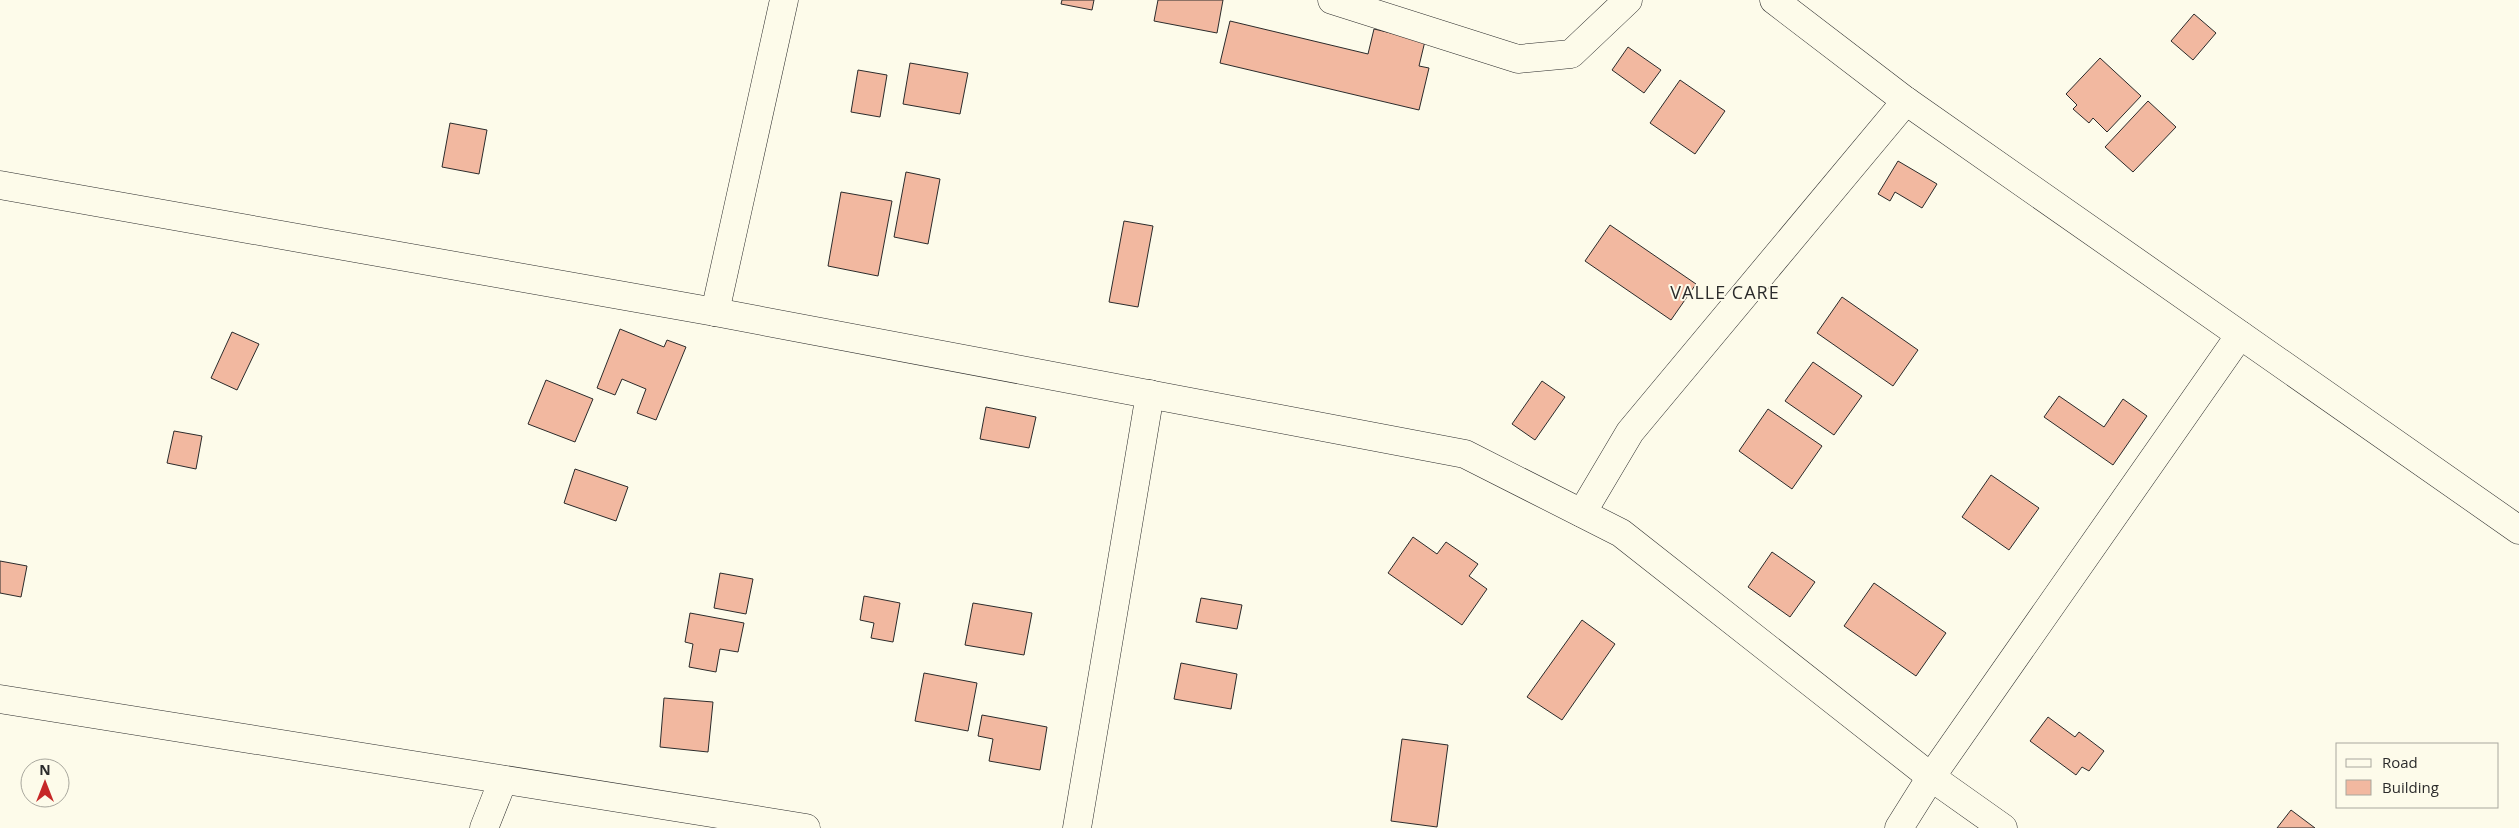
<svg xmlns="http://www.w3.org/2000/svg" width="2519" height="828" font-family="'Open Sans',sans-serif">
<style>
.building{fill:#f2b8a0;stroke:#2b2b2b}
.lines{fill:none;stroke-linecap:round;stroke-linejoin:round}
.street-casing{stroke:#2b2b2b;stroke-width:29}
.street{stroke:#fdfbea;stroke-width:28}
.labels{text-anchor:middle;dominant-baseline:central;stroke-width:4;stroke-linejoin:round;paint-order:stroke}
.neighbourhood-label{font-size:18px;letter-spacing:1px;fill:#2b2b2b;stroke:#fdfbea}
</style>
<rect width="100%" height="100%" fill="#fdfbea"/>
<g class="building">
<path d="M1062,0H1094L1092,10L1061,4Z"/>
<path d="M1158,0H1223L1217,33L1154,21Z"/>
<path d="M2194,14L2216,33L2193,60L2171,41Z"/>
<path d="M1230,21L1368,54L1374,29L1425,41L1419,66L1429,68L1419,110L1220,63Z"/>
<path d="M1628,47L1661,70L1644,93L1612,70Z"/>
<path d="M2100,58L2141,96L2107,132L2093,118L2089,123L2073,109L2077,105L2066,94Z"/>
<path d="M910,63L968,73L960,114L903,104Z"/>
<path d="M858,70L887,75L880,117L851,112Z"/>
<path d="M1680,80L1725,111L1695,154L1650,123Z"/>
<path d="M2148,101L2176,127L2133,172L2105,147Z"/>
<path d="M450,123L487,130L479,174L442,167Z"/>
<path d="M1898,161L1937,184L1922,208L1895,192L1890,201L1878,194Z"/>
<path d="M906,172L940,179L928,244L894,237Z"/>
<path d="M841,192L892,201L878,276L828,266Z"/>
<path d="M1124,221L1153,226L1138,307L1109,302Z"/>
<path d="M1610,225L1696,284L1671,320L1585,261Z"/>
<path d="M1842,297L1918,350L1893,386L1817,333Z"/>
<path d="M620,329L664,347L667,340L686,347L656,420L637,413L646,389L622,379L615,395L597,388Z"/>
<path d="M232,332L259,344L237,390L211,378Z"/>
<path d="M1813,362L1862,396L1834,435L1785,401Z"/>
<path d="M546,380L593,399L575,442L528,424Z"/>
<path d="M1542,381L1565,397L1535,440L1512,424Z"/>
<path d="M2059,396L2104,427L2123,399L2147,416L2113,465L2044,417Z"/>
<path d="M986,407L1036,417L1029,448L980,439Z"/>
<path d="M1768,409L1822,446L1792,489L1739,451Z"/>
<path d="M174,431L202,436L196,469L167,463Z"/>
<path d="M575,469L628,487L616,521L564,503Z"/>
<path d="M1991,475L2039,508L2009,550L1962,517Z"/>
<path d="M1413,537L1437,554L1446,542L1478,564L1469,576L1487,589L1462,625L1388,573Z"/>
<path d="M1772,552L1815,582L1790,617L1748,587Z"/>
<path d="M0,561L27,566L21,597L0,593Z"/>
<path d="M720,573L753,579L746,614L714,608Z"/>
<path d="M1874,583L1946,633L1916,676L1844,626Z"/>
<path d="M864,596L900,603L893,642L871,638L874,623L860,620Z"/>
<path d="M1201,598L1242,605L1237,629L1196,622Z"/>
<path d="M973,603L1032,613L1024,655L965,645Z"/>
<path d="M690,613L744,623L738,652L720,649L716,672L689,667L693,644L685,642Z"/>
<path d="M1582,620L1615,644L1562,720L1527,697Z"/>
<path d="M1181,663L1237,674L1231,709L1174,699Z"/>
<path d="M924,673L977,683L968,731L915,721Z"/>
<path d="M664,698L713,702L708,752L660,747Z"/>
<path d="M982,715L1047,727L1040,770L989,761L993,739L978,736Z"/>
<path d="M2048,717L2075,737L2079,732L2104,751L2089,771L2082,767L2076,775L2030,741Z"/>
<path d="M1402,739L1448,745L1437,827L1391,821Z"/>
<path d="M2291,810L2315,828H2277Z"/>
</g>
<g class="lines">
<g class="street-casing">
<g id="street">
<path d="M1332,0L1518,59L1571,54L1628,0"/>
<path d="M1774,0L1906,101L2519,530"/>
<path d="M0,185L715,312L1465,454L1621,533L1931,777L2003,828"/>
<path d="M715,312L784,0"/>
<path d="M1582,513L1630,432L1906,101"/>
<path d="M0,699L806,828"/>
<path d="M484,828L503,780"/>
<path d="M1077,828L1150,394"/>
<path d="M1899,828L1931,777L2240,335"/>
</g>
</g>
<use href="#street" class="street"/>
</g>
<g class="labels">
<g class="neighbourhood-label">
<text x="1725" y="292">VALLE CARE</text>
</g>
</g>
<rect x="2336" y="743" width="162" height="65" fill="#fdfbea" stroke="#a9a89e"/>
<rect x="2346" y="759" width="25" height="8" fill="#fdfbea" stroke="#a9a89e"/>
<text x="2382" y="768" font-size="15" fill="#2b2b2b">Road</text>
<rect x="2346" y="780" width="25" height="15" fill="#f2b8a0" stroke="#a9a89e"/>
<text x="2382" y="793" font-size="15" fill="#2b2b2b">Building</text>
<g transform="translate(45 783)"><circle r="24" fill="#fdfbea" stroke="#a9a89e"/>
<path d="M0-4L9 19L0 12L-9 19Z" fill="#c62828"/>
<text y="-8" font-size="14" font-weight="bold" text-anchor="middle" fill="#2b2b2b">N</text>
</g>
</svg>
